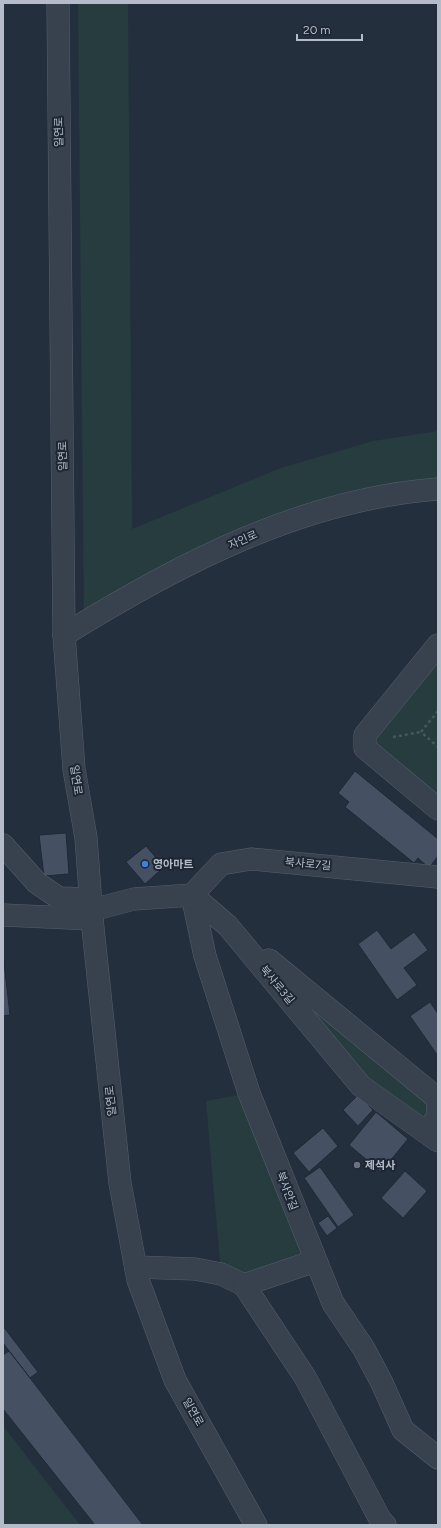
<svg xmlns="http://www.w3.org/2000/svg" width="441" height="1528" font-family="Figtree,'Noto Sans KR',sans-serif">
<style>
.green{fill:#263c3f}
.building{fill:#455162;stroke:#1f2835}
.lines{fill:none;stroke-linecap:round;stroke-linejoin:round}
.minor-casing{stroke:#565f6c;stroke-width:23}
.path{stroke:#44595c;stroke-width:2.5;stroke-dasharray:3 3;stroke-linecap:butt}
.minor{stroke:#38414e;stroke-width:22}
.shop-dot{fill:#3f7fe0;stroke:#1d2633;stroke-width:1.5}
.worship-dot{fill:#6b7280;stroke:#1d2633;stroke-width:1.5}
.labels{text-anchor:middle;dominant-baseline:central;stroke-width:4;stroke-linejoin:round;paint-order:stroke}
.street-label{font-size:11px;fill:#b4bcc9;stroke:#1d2633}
.poi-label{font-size:11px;font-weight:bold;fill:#b4bcc9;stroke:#1d2633;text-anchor:start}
</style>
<rect width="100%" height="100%" fill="#242f3e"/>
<g class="green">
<path d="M78,3H128L132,529L281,468L373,441L438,431V489L345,504L84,623Z"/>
<path d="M438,645V809L365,735Z"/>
<path d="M228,926L437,1098L428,1132L381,1101Z"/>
<path d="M249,1093L315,1261L244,1285L221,1274L206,1101Z"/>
<path d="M3,1426L80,1525H3Z"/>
</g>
<g class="building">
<path d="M355,771L438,839V856L429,868L418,858L414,863L345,807L349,802L338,793Z"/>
<path d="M66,833L69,874L44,876L39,835Z"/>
<path d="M146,846L164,867L145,884L126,862Z"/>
<path d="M377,930L391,949L414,932L428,950L404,968L417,985L397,1000L358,944Z"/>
<path d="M3,954L10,1015L3,1016Z"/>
<path d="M430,1002L438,1014V1056L410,1016Z"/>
<path d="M358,1095L373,1110L358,1126L343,1110Z"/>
<path d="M376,1112L408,1139L381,1172L349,1145Z"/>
<path d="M323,1128L338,1146L309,1172L293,1153Z"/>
<path d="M320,1167L354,1215L338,1227L304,1178Z"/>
<path d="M405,1171L427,1191L403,1218L381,1198Z"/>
<path d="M328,1216L337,1228L327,1236L318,1223Z"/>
<path d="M3,1326L38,1372L30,1378L3,1343Z"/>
<path d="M9,1351L30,1378L143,1525H95L3,1409V1355Z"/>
</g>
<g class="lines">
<g class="minor-casing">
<g id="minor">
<path d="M58,3L64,635L74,769L86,838L92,919L120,1183L138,1280L175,1380L256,1525"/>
<path d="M64,635C178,564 303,499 438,489"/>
<path d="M438,645L365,735V748L438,809"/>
<path d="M3,845L37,883L59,898L91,899"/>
<path d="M192,895L205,956L249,1093L333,1303L364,1349L382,1383L403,1430L438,1458"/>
<path d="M192,895L221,864L251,859L438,877"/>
<path d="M92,910L134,899L192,895L228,926L361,1086L438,1141"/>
<path d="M3,915L92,919"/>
<path d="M269,960L437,1098L438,1115L428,1132"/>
<path d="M136,1267L195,1269L221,1274L244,1285L305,1377L381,1521L385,1525"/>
<path d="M244,1285L315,1261"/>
</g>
</g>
<g class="path">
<path d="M438,711L421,732L438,747"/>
<path d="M393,737L421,732"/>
</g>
<use href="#minor" class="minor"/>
</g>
<circle class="shop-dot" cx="145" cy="864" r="4"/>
<circle class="worship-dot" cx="357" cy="1165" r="4"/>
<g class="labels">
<g class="street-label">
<text transform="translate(59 132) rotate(-91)">일연로</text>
<text transform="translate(63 456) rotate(-91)">일연로</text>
<text transform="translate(243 540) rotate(-24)">자인로</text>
<text transform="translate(76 780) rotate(82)">일연로</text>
<text transform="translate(308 864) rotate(5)">북사로7길</text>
<text transform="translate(277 985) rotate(50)">북사로3길</text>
<text transform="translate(111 1101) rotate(-96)">일연로</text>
<text transform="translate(287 1191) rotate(69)">북사안길</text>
<text transform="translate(193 1412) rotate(61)">일연로</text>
</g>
<g class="poi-label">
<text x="153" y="864">영아마트</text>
<text x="365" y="1165">제석사</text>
</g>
</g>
<rect width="441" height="1528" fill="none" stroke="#b4bcc9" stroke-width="8"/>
<path d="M297 34v6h65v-6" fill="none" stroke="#b4bcc9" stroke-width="2"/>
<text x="303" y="34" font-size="12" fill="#b4bcc9" stroke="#1d2633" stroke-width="3" paint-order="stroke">20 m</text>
</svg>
